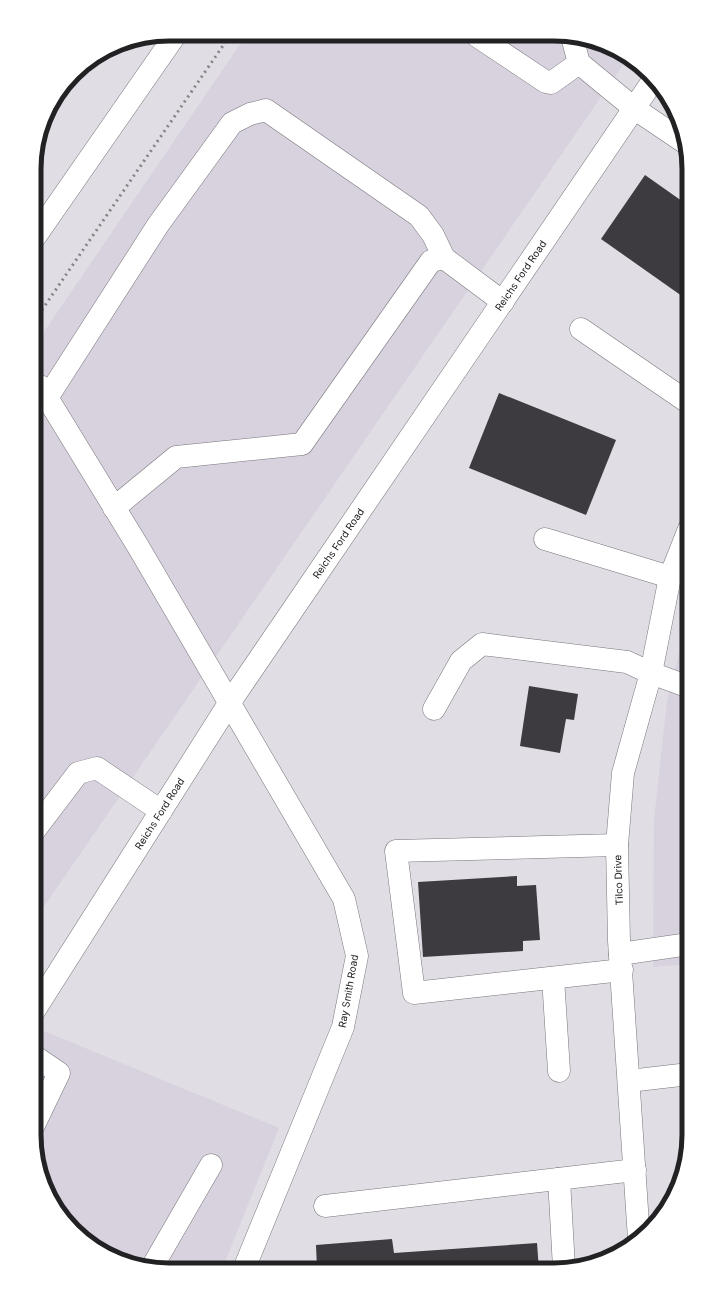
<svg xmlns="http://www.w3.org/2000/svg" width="723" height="1304" font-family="Inter,sans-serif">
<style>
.built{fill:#d8d1de}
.building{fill:#3d3a40}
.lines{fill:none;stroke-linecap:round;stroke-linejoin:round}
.minor-casing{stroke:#78757b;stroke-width:23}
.minor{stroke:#fff;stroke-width:22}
.rail{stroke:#858387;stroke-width:3;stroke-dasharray:2 4;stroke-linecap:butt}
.labels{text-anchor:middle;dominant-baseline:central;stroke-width:4;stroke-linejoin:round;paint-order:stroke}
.street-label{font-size:10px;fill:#222123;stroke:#fff}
.rim{fill:none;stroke:#222123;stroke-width:5}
</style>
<rect width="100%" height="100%" fill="#e1dde4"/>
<g class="built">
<path d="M247,34L580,37L627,59L34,921L35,345Z"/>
<path d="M689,615V964L653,967L654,820L667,701Z"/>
<path d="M34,1027L279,1128L222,1269H151L110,1256L80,1237L41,1178L34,1135Z"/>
</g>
<g class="building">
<path d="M645,175L689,206V301L601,239Z"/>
<path d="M499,393L616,440L586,515L469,468Z"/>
<path d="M529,686L578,694L574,720L566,719L560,753L520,746Z"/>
<path d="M689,756V832H688L680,757Z"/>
<path d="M517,876V886L536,885L540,940L523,941V951L423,957L418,882Z"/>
<path d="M392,1239L394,1253L537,1243L539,1270L317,1269L316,1245Z"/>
</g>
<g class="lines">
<g class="minor-casing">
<g id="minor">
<path d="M477,36L546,82L551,83L579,63"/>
<path d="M572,37L579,63L635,109L684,142"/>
<path d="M35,237L176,34"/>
<path d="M581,329L689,403"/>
<path d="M35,393L40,386L139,548L344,899L357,956L343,1027L244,1269"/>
<path d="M47,398L158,225L232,123L250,114L266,110L419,216L433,235L444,258"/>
<path d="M114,508L176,457L302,444L431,261L444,258L503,302"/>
<path d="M545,539L670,577"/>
<path d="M434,709L461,661L482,644L627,662L651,673L689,687"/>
<path d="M34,831L78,773L97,768L161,811"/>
<path d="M617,845L396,851L414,993L622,970"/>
<path d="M620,954L689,944"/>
<path d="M553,978L559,1071"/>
<path id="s1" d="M34,1011L230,702L652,82"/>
<path d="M629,1081L689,1074"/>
<path d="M34,1125L59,1073L34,1056"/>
<path d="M559,1179L564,1268"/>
<path d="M325,1206L635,1170"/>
<path d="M639,1239L619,941L617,845L623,773L651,673L670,577L689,529"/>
<path d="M151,1269L211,1165"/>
</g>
</g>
<use href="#minor" class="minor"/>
<path class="rail" d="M35,320L231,34"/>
</g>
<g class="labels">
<g class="street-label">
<text stroke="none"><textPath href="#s1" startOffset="882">Reichs Ford Road</textPath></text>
<text stroke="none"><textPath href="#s1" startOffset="558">Reichs Ford Road</textPath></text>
<text stroke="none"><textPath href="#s1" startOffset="234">Reichs Ford Road</textPath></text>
<text transform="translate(618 880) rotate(-92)">Tilco Drive</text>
<text transform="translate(348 991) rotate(-80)">Ray Smith Road</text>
</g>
</g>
<path d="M0 0H723V1304H0ZM169 41H554A128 128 0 0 1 682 169V1135A128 128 0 0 1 554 1263H169A128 128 0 0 1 41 1135V169A128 128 0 0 1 169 41Z" fill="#fff" fill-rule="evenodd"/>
<path class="rim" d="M169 41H554A128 128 0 0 1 682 169V1135A128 128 0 0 1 554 1263H169A128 128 0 0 1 41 1135V169A128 128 0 0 1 169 41Z"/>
</svg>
